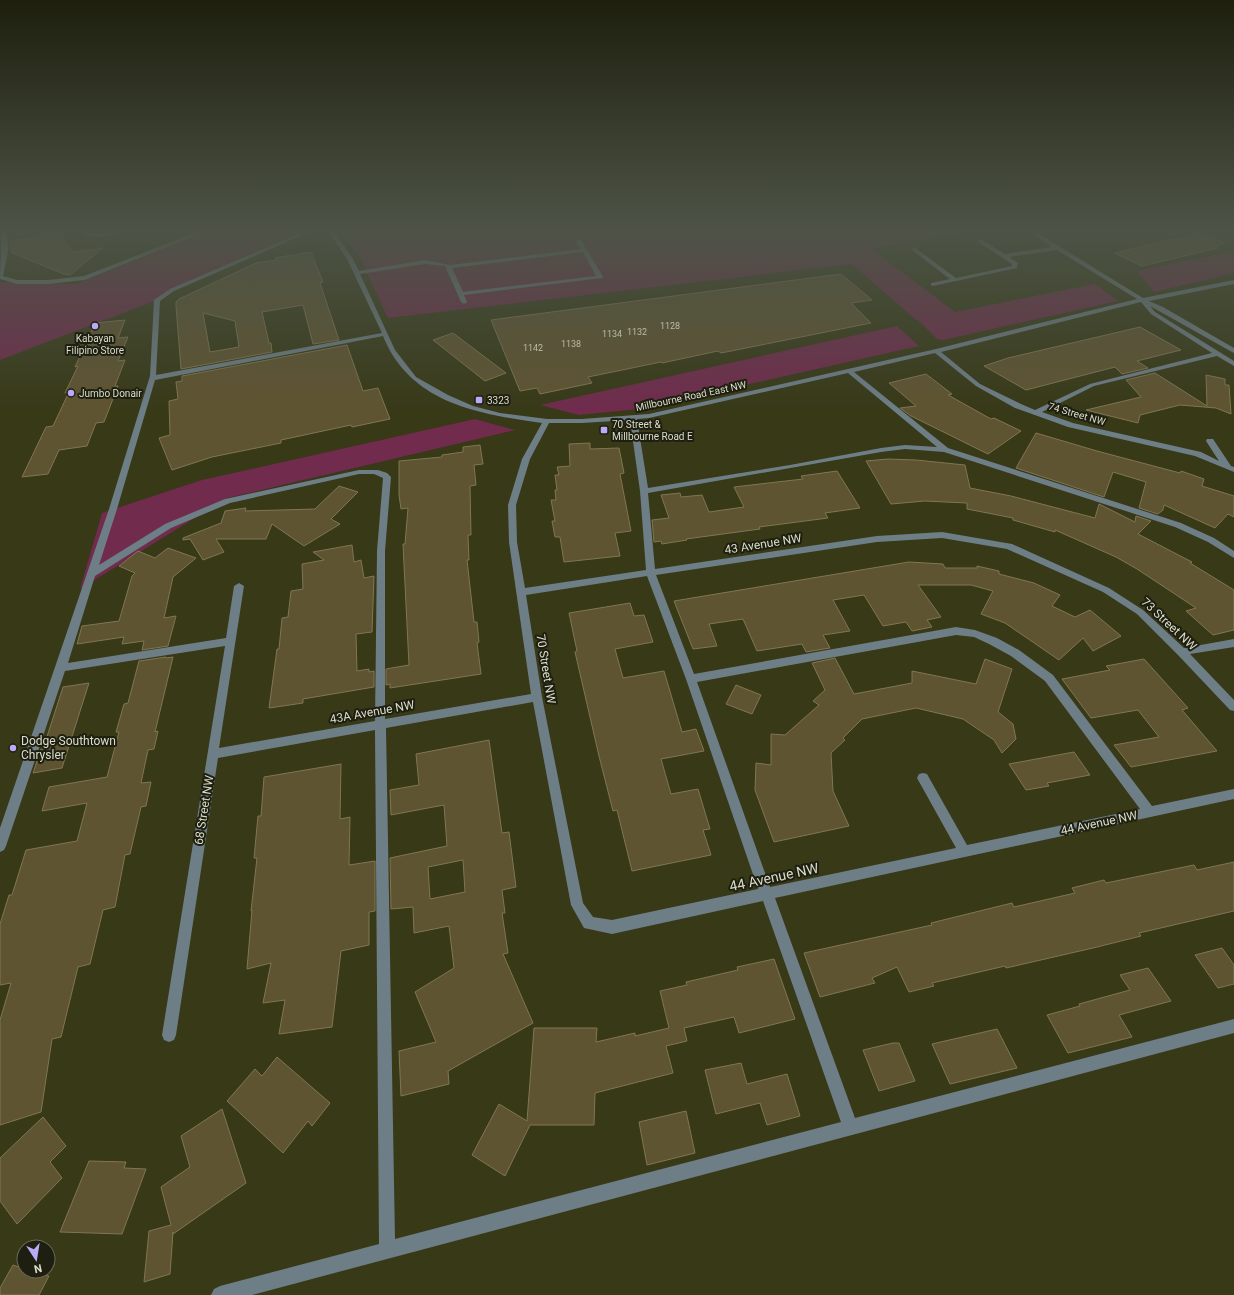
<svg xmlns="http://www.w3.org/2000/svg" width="1234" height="1295" font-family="Roboto,sans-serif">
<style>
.green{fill:#702b4d}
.building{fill:#5f5431;stroke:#817652;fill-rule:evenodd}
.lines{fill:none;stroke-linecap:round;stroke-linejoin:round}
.minor{fill:#6e7e87;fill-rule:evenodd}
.poi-dot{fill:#b9abf7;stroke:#1e1f10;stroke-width:1.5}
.labels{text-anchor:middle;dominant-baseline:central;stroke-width:4;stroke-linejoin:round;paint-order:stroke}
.far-number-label{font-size:9px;fill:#bbbba3}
.far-poi-label{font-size:10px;fill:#daddc9;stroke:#1e1f10;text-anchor:start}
.far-street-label{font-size:10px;fill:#daddc9;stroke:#1e1f10}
.street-label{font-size:12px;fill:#daddc9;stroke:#1e1f10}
.poi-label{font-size:12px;fill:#daddc9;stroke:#1e1f10;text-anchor:start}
.near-street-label{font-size:14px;fill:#daddc9;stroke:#1e1f10}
</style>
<rect width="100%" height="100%" fill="#373917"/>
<g class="green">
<path d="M213,229H315L172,290L157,300L0,360V282L77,284Z"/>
<path d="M337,229H978L871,249L955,312L1095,284L1118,301L943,340L937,339L918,320H916L852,264L388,318L359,256Z"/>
<path d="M1234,251V273L1154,292L1137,271Z"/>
<path d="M897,326L919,346L638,409L579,415L540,405Z"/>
<path d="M475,419L515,430L227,498L80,589L102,513L202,480Z"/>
</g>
<g class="building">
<path d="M50,229H62L63,239L72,252L103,248L70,275L64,274L12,253L10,241L42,236L41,231Z"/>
<path d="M1200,233L1225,243L1215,247L1218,248L1142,266L1114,253Z"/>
<path d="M311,252L323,282L320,283L339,340L313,344L303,305L262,312L269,343H271L272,352L181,369L176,306V302L179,299L256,263L276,260L275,258ZM203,313L235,321L239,347L210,352Z"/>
<path d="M841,274L872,300L851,303L871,323L721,353L718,351L662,363L661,362L627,369L588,377L592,383L540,394L537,388L520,391L491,320Z"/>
<path d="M125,320L118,338L128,337L118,361L125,360L115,386H118L104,422L96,423L87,446L59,450L48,474L22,477L46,427L53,426L69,392L65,393L78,366L75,367L95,323Z"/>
<path d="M1140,327L1181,350L1137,361L1148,368L1122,374L1115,367L1026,390L984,366L1008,358Z"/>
<path d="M453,333L506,373L485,381L433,340Z"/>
<path d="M347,345L363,391L378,388L390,419L352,427L351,425L281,440V443L212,457L172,470L159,438L170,435L169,401L178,399L176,382L182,381V376Z"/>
<path d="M1155,373L1207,406L1206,375L1225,379V385H1229L1231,414L1216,408L1180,405L1140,415L1138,423L1086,410L1141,397L1126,380Z"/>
<path d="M926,374L952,394L948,395L991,419L994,418L1021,431L988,454L911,416L900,408L916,406L889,383Z"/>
<path d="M1036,433L1097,451L1180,473L1181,471L1204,479L1202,486L1234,496V517L1228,514L1215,528L1164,505L1163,510L1158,514L1139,508L1146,482L1113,472L1104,497L1016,468Z"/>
<path d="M590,443V449L619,448L624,473L620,474L631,531L615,533L620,556L564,562L560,537H555L552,521H555L551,500H556L555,490H557L555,475H559L557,467L570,466L569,444Z"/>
<path d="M480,445L483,464L474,465L476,485L470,486L471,535H468L469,560H467L474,622H477L479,642L477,643L481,674L390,688V684L386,685V669L409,665L403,544H405L408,508L401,509L399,495V461L442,457V455L463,452V447Z"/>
<path d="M888,459L916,460L965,465L970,488L1011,496L1095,518L1099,504L1135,522L1136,516L1151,521L1138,534L1192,562L1190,563L1234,590V630L1213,635L1186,611L1196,608L1137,569L1116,557L1055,530V532L1013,520V518L967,509V503L925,501L891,504L866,461Z"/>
<path d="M837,471L860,508L825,513L828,518L759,527L760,529L686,539L687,540L662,544L661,541L654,542L652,520L669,518L661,495L680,493L681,497L702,495L709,512L744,507L734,487L803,479L801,476Z"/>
<path d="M339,486L358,492L331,519L340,524L304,546L272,524L266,539H216L224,552L203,560L190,539L183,540V538L221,523L225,511L246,508L245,511L315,509Z"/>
<path d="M352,545L354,562L361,560L364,578L374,576L372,632L356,634L357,671L369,669V672L374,671V687L303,699V703L269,708L277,649H279L282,618L288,617L291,591L303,589L302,564L324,560L313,552Z"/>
<path d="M168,548L196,558L173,577L164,618L176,616L168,646L142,650L144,641L122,644L124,637L77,644L82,626L119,621L132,576L135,573L119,566L138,551L155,558Z"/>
<path d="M909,562L943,564L945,568H977V566L999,571V574L1034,583L1060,595L1052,606L1075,617L1090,610L1121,636L1093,651L1083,638L1059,660L1005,623L981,614L993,591L971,585H918L941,617L927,620L932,627L912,631L906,622L883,626L864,595L833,600L850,631L823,635L830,648L806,652L802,644L757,651L743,619L709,624L717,646L693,649L674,601Z"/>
<path d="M630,603L634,616L644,615L653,642L615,649L623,678L664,671L682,732L696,729L704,751L661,759L671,794L698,789L710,829L703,830L711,855L632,871L617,810L613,811L599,756L575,652L577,651L569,613Z"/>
<path d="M166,657V658L173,657L155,732L158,731L154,749L148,750L141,783L151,782L146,806L141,807L130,854L125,855L115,907L103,910L90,964L78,967L61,1037L52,1039L41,1112L0,1125V1020L11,983L0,985V924L9,895H12L26,850L77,841L87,803L42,811L49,787L107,777L119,732H116L124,704L128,703L139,661Z"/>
<path d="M835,658L854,694L912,683V671L976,684L985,659L1012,669L998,712L1013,724L1016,739L1002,753L994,740L963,719L916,708L862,719L843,738L845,740L831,753L833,791L849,826L774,842L755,790L756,763L771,765V734L785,735L819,705L813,701L825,690L812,663Z"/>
<path d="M1144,659L1188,708L1182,710L1217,751L1131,767L1114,745L1159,737L1138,710L1091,718L1062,679L1110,670L1106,666Z"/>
<path d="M89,683L62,768L33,773L41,749H43L63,687Z"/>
<path d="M736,685L761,695L752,714L726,704Z"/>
<path d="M489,740L502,833L509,832L516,887L502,890L505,913H502L508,953L503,954L533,1023L448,1071L449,1084L401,1096L399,1051L436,1042L415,992L454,968L449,926L414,933L413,907L391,909L390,858L447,846L444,805L391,815L390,790L419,785L416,754ZM463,860L465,892L430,899L428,867Z"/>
<path d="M1074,752L1090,775L1047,783L1049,786L1026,790L1009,764Z"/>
<path d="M341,764L340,819L350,817L349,865L375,861V911L369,912V945L341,951L332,1027L279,1034L285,1000L263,1003L271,963L247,969L252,910L251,911L257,858H254L258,816H261L264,777Z"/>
<path d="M1234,862V911L1139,933L1141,936L1093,948L1006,968L1005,966L932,983L934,986L909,992L897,967L872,978L875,983L820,997L804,953L932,925L931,923L1012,903L1014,907L1075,893L1072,888L1104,880L1106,883L1194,865L1197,870Z"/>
<path d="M1222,948L1234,965V984L1218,988L1195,955Z"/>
<path d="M774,959L795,1019L739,1033L734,1017L684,1028L687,1041L666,1046L673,1073L595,1093L594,1125H530L505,1176L472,1155L499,1104L527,1121L534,1028H597L596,1042L635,1033V1036L669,1028L660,991L687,985L686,982L738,970L737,967Z"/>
<path d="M1148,968L1171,1001L1119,1015L1132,1037L1068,1053L1047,1015L1080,1006L1079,1004L1130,990L1120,975Z"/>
<path d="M997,1029L1017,1068L950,1084L932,1044Z"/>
<path d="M893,1043H899L915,1081L879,1091L863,1050Z"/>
<path d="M277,1057L330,1103L312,1126L308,1121L283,1153L227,1101L255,1069L262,1076Z"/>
<path d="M741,1063L747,1084L787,1074L800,1116L767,1125L760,1103L716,1114L705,1070Z"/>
<path d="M222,1109L246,1183L173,1234V1232L170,1274L144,1282L149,1231L171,1225L161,1187L190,1167L181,1136Z"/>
<path d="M686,1111L695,1153L647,1165L639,1122Z"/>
<path d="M43,1117L66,1146L50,1162L62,1178L17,1224L0,1201V1158Z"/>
<path d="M89,1161L126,1162L124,1168L146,1169L122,1234L60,1232Z"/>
<path d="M13,1265L24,1269V1271H32L49,1276L39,1295H0V1288Z"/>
</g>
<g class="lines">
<g class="minor">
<path d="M1,229H7L8,252L3,276L17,280H48L84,276L205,229H212L85,280L48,284H17L0,279C0,262 2,246 1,229Z"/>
<path d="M84,229H90L91,234C103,235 112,229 123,229C113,236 99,239 87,236Z"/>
<path d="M310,229H317L174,291L160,301L156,375L382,333L347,259L327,229H332L353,259L359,271L425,260L450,265L581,249L576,241L581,240L603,277L602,278L464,295L467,302L464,304L461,302L445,266L425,264L360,274L395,350L416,377L448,395L473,406L500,413L547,419H582L649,414L936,349L1137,299L1057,250L1009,257L1018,263L1017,268L933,286L931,285V283L950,279L912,250V248L914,247L956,278L1012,266V264L978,242V240H982L1005,254L1052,247L1025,229H1031L1143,298L1234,280V284L1149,301L1163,307L1234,348V353L1232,352L1150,306L1155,312L1234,361V366L1217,356L1094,386L1042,412L1073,423L1201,452L1219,461L1206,441L1207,439H1213L1231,466L1234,467V472L1195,456L1068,427L1015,408L976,386L935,353L854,372L948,448L1181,523L1214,538L1234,551V558L1208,542L1175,527L944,452L905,449L881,452L648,493L655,569L877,536L942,532L1012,544L1109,588L1143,610L1184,648L1234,639V647L1190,654L1234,700V711L1230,710L1178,655L1137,614L1103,592L1007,549L942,538L877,542L656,575L694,674L956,627L975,630L997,638L1019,650L1053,675L1152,806L1234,789V799L775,898L855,1118L1234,1019V1033L252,1295H211L214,1289L220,1286L379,1244L375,730L218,758L176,1035L174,1040L169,1042L164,1040L162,1035L225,646L65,671L6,846L4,850L0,852V828L109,509L150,376L154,300L170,289ZM583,252L596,276L463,292L452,268ZM1141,302L1151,314L1212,353L1090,384L1035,410L1021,404L980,384L941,352ZM383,336C410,403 478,414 542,423L522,459L508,505L509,542L531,694L385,719V551L391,477L387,473L378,470H359L225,499L165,524L99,565L117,509L155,380ZM848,373L937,447L905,445L881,448L790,465L648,488L637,419L649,418ZM630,420L640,491L646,570L525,588L517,542L516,505L530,459L549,423H582ZM359,474H374L383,478L377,551L375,721L219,748L244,586L239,583L234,586L226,638L68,663L95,576L171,528L230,503ZM647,576L686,679L758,889L612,920L593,917L583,903L542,697L526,595ZM956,635L974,637L989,644L1011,656L1045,681L1140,809L967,845L927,774L923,773L919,774L917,778L956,848L770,887L697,682ZM533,702L571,905L584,928L612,934L763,901L841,1122L395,1239L386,728Z"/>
</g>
</g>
<linearGradient id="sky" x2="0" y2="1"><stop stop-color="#1e1f0d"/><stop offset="0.56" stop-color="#4d5447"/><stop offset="1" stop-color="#4d5447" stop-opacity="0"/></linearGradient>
<rect width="1234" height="411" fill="url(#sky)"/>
<g class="poi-dot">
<circle cx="95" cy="326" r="4"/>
<circle cx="71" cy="393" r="4"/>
<rect x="475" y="396" width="8" height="8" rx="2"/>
<rect x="600" y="426" width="8" height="8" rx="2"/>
<circle cx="13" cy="748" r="4"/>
</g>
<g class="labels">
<g class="far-number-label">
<text x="670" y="326">1128</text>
<text x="637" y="332">1132</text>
<text x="612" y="334">1134</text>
<text x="571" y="344">1138</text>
<text x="533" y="348">1142</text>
</g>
<g class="far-poi-label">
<text x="95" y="338" text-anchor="middle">Kabayan<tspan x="95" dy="12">Filipino Store</tspan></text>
<text x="79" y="393">Jumbo Donair</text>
<text x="487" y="400">3323</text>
<text x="612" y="424">70 Street &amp;<tspan x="612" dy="12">Millbourne Road E</tspan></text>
</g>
<g class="far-street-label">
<text transform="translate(691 396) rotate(-12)">Millbourne Road East NW</text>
<text transform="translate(1077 414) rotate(16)">74 Street NW</text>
</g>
<g class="street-label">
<text transform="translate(763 544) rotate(-9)">43 Avenue NW</text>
<text transform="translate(1169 624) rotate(43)">73 Street NW</text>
<text transform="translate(546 669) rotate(81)">70 Street NW</text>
<text transform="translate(372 712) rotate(-10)">43A Avenue NW</text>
<text transform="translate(204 810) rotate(-81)">68 Street NW</text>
<text transform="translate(1099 823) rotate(-12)">44 Avenue NW</text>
</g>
<g class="poi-label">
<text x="21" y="741">Dodge Southtown<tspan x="21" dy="14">Chrysler</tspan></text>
</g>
<g class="near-street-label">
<text transform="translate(774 877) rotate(-12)">44 Avenue NW</text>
</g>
</g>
<g transform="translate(36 1259) rotate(168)"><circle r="19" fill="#1e1f10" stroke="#696b5a"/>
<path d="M0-3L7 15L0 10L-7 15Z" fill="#b9abf7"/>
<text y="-6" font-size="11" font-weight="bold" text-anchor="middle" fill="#daddc9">N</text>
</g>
</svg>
